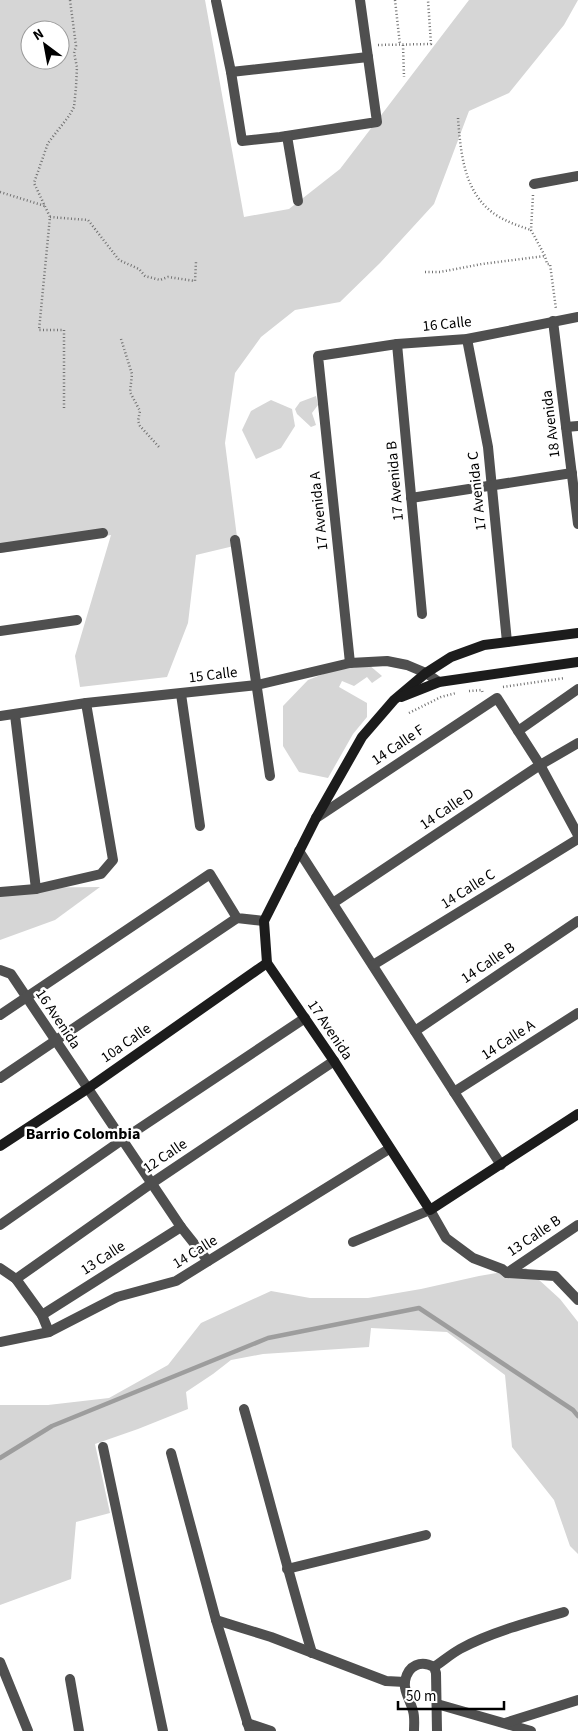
<svg xmlns="http://www.w3.org/2000/svg" width="578" height="1731" font-family="'Source Sans 3',sans-serif">
<style>
.green{fill:#d6d6d6;fill-rule:evenodd}
.lines{fill:none;stroke-linecap:round;stroke-linejoin:round}
.stream{stroke:#9d9d9d;stroke-width:4.5}
.path{stroke:#717171;stroke-width:2.5;stroke-dasharray:1 2.5;stroke-linecap:butt}
.street{stroke:#4f4f4f;stroke-width:10}
.secondary{stroke:#1c1c1c;stroke-width:10}
.labels{text-anchor:middle;dominant-baseline:central;stroke-width:5;stroke-linejoin:round;paint-order:stroke}
.street-label{font-size:15px;fill:#000;stroke:#fff}
.neighbourhood-label{font-size:16px;font-weight:bold;fill:#000;stroke:#fff}
</style>
<rect width="100%" height="100%" fill="#fff"/>
<g class="green">
<path d="M0,0H205L244,217L289,209L340,169L469,0H578L564,25L509,93L469,111L434,204L380,263L340,302L295,310L261,337L235,373L225,443L238,545L196,555L188,623L167,677L80,687L75,656L111,535L0,553ZM30,30H60V60H30Z"/>
<path d="M316,396L318,405L312,413L316,425L311,427L297,414L295,409L300,402Z"/>
<path d="M271,400L292,409L295,426L281,448L256,459L242,430L251,411Z"/>
<path d="M369,665L382,676L372,683L367,677L354,686L342,681L339,687L367,703V717L353,734L328,778L299,772L283,746V706L308,680L331,671Z"/>
<path d="M100,887L55,920L0,940V888Z"/>
<path d="M526,1268L560,1299L578,1322V1554L570,1546L554,1500L512,1447L505,1375L447,1332L371,1328L369,1347L263,1354L231,1360L213,1374L186,1392L188,1409L138,1429L95,1444L110,1513L76,1522L71,1579L0,1605V1405H48L109,1398L168,1365L201,1323L271,1291L310,1298H368L421,1289L479,1276Z"/>
</g>
<g class="lines">
<path class="stream" d="M0,1458L52,1426L268,1338L419,1308L573,1410L578,1416"/>
<g class="path">
<path d="M395,0L400,45"/>
<path d="M378,45L431,44L428,0"/>
<path d="M403,45L404,77"/>
<path d="M458,118C461,158 465,201 505,220C513,224 522,227 531,230"/>
<path d="M0,192L45,206"/>
<path d="M533,195L531,230L545,256L547,264H550L556,309"/>
<path d="M50,217L88,220L119,260L139,269L145,276L160,280L168,277L195,281L196,262"/>
<path d="M425,272H440L482,264L545,256"/>
<path d="M121,339L132,374L130,392L140,411L138,421L140,426L159,447"/>
<path d="M64,408V330H39L50,217L34,183L48,143L69,116L74,107L76,87L77,67L74,53L76,46L70,0"/>
<path d="M503,687L565,678"/>
<path d="M469,691L482,690L483,694"/>
<path d="M409,713L441,697L456,693"/>
</g>
<g class="street">
<path d="M216,1L231,72L242,141L280,137L377,122L360,0"/>
<path d="M231,72L368,57"/>
<path d="M287,136L298,201"/>
<path d="M534,184L578,176"/>
<path d="M553,321L578,524"/>
<path d="M467,339L488,447L507,642"/>
<path d="M397,344L422,614"/>
<path d="M566,427L578,426"/>
<path d="M411,498L572,473"/>
<path d="M235,540L270,776"/>
<path d="M0,548L103,533"/>
<path d="M0,631L77,620"/>
<path d="M350,663L318,356L397,344L467,339L578,317"/>
<path d="M181,694L200,826"/>
<path d="M15,715L36,889"/>
<path d="M0,716L86,703L257,685L350,663L387,661L407,665L426,673L439,682"/>
<path d="M518,731L578,689"/>
<path d="M316,818L497,698L540,765L578,835"/>
<path d="M299,851L501,1165"/>
<path d="M0,892L36,889L101,874L113,860L86,703"/>
<path d="M333,903L540,765L578,743"/>
<path d="M373,965L578,839"/>
<path d="M0,970L11,974L181,1227L208,1261"/>
<path d="M0,1015L210,874L237,918L264,921"/>
<path d="M415,1031L578,921"/>
<path d="M0,1078L237,918"/>
<path d="M454,1092L578,1013"/>
<path d="M0,1225L122,1140L305,1018"/>
<path d="M353,1242L430,1210L446,1238L473,1258L502,1269L507,1273L555,1276L578,1300"/>
<path d="M0,1268L16,1279L42,1315L49,1332"/>
<path d="M507,1273L578,1225"/>
<path d="M16,1279L152,1183L334,1061"/>
<path d="M42,1315L181,1227"/>
<path d="M0,1342L49,1332L117,1297L176,1281L389,1149"/>
<path d="M244,1409C267,1490 288,1572 312,1653"/>
<path d="M103,1447L163,1731"/>
<path d="M171,1453L216,1620L250,1731"/>
<path d="M287,1569L426,1535"/>
<path d="M216,1620L271,1637L386,1681L405,1682"/>
<path d="M0,1662L28,1731"/>
<path d="M434,1667C443,1661 451,1654 460,1649C489,1633 532,1621 564,1612"/>
<path d="M70,1679L79,1731"/>
<path d="M437,1704L531,1731"/>
<path d="M247,1723L271,1731"/>
<path d="M505,1723L578,1700"/>
<path d="M414,1731C414,1725 415,1717 413,1711C411,1702 403,1690 405,1681C408,1665 421,1660 434,1667L436,1673L437,1731"/>
</g>
<g class="secondary">
<path d="M578,633L484,645L451,657L426,673L394,700L362,737L316,818L264,921L267,963L334,1061L430,1210L578,1114"/>
<path d="M401,697L439,682L578,662"/>
<path d="M0,1146L87,1089L267,963"/>
</g>
</g>
<g class="labels">
<g class="street-label">
<text transform="translate(447 324) rotate(-6)">16 Calle</text>
<text transform="translate(551 424) rotate(-97)">18 Avenida</text>
<text transform="translate(395 481) rotate(-95)">17 Avenida B</text>
<text transform="translate(477 491) rotate(-96)">17 Avenida C</text>
<text transform="translate(319 511) rotate(-96)">17 Avenida A</text>
<text transform="translate(213 675) rotate(-7)">15 Calle</text>
<text transform="translate(398 745) rotate(-34)">14 Calle F</text>
<text transform="translate(447 809) rotate(-34)">14 Calle D</text>
<text transform="translate(468 889) rotate(-32)">14 Calle C</text>
<text transform="translate(488 963) rotate(-34)">14 Calle B</text>
<text transform="translate(58 1019) rotate(56)">16 Avenida</text>
<text transform="translate(330 1030) rotate(56)">17 Avenida</text>
<text transform="translate(508 1040) rotate(-33)">14 Calle A</text>
<text transform="translate(126 1043) rotate(-35)">10a Calle</text>
<text transform="translate(165 1156) rotate(-34)">12 Calle</text>
<text transform="translate(534 1236) rotate(-34)">13 Calle B</text>
<text transform="translate(195 1252) rotate(-32)">14 Calle</text>
<text transform="translate(103 1258) rotate(-33)">13 Calle</text>
</g>
<g class="neighbourhood-label">
<text x="83" y="1134">Barrio Colombia</text>
</g>
</g>
<g transform="translate(45 45) rotate(328)"><circle r="24" fill="#ffffff" stroke="#999999"/>
<path d="M0-4L9 19L0 12L-9 19Z" fill="#000000"/>
<text y="-8" font-size="14" font-weight="bold" text-anchor="middle" fill="#000000">N</text>
</g>
<path d="M398 1701v8h106v-8" fill="none" stroke="#000000" stroke-width="2.5"/>
<text x="406" y="1701" font-size="15" fill="#000000" stroke="#ffffff" stroke-width="4" paint-order="stroke">50 m</text>
</svg>
